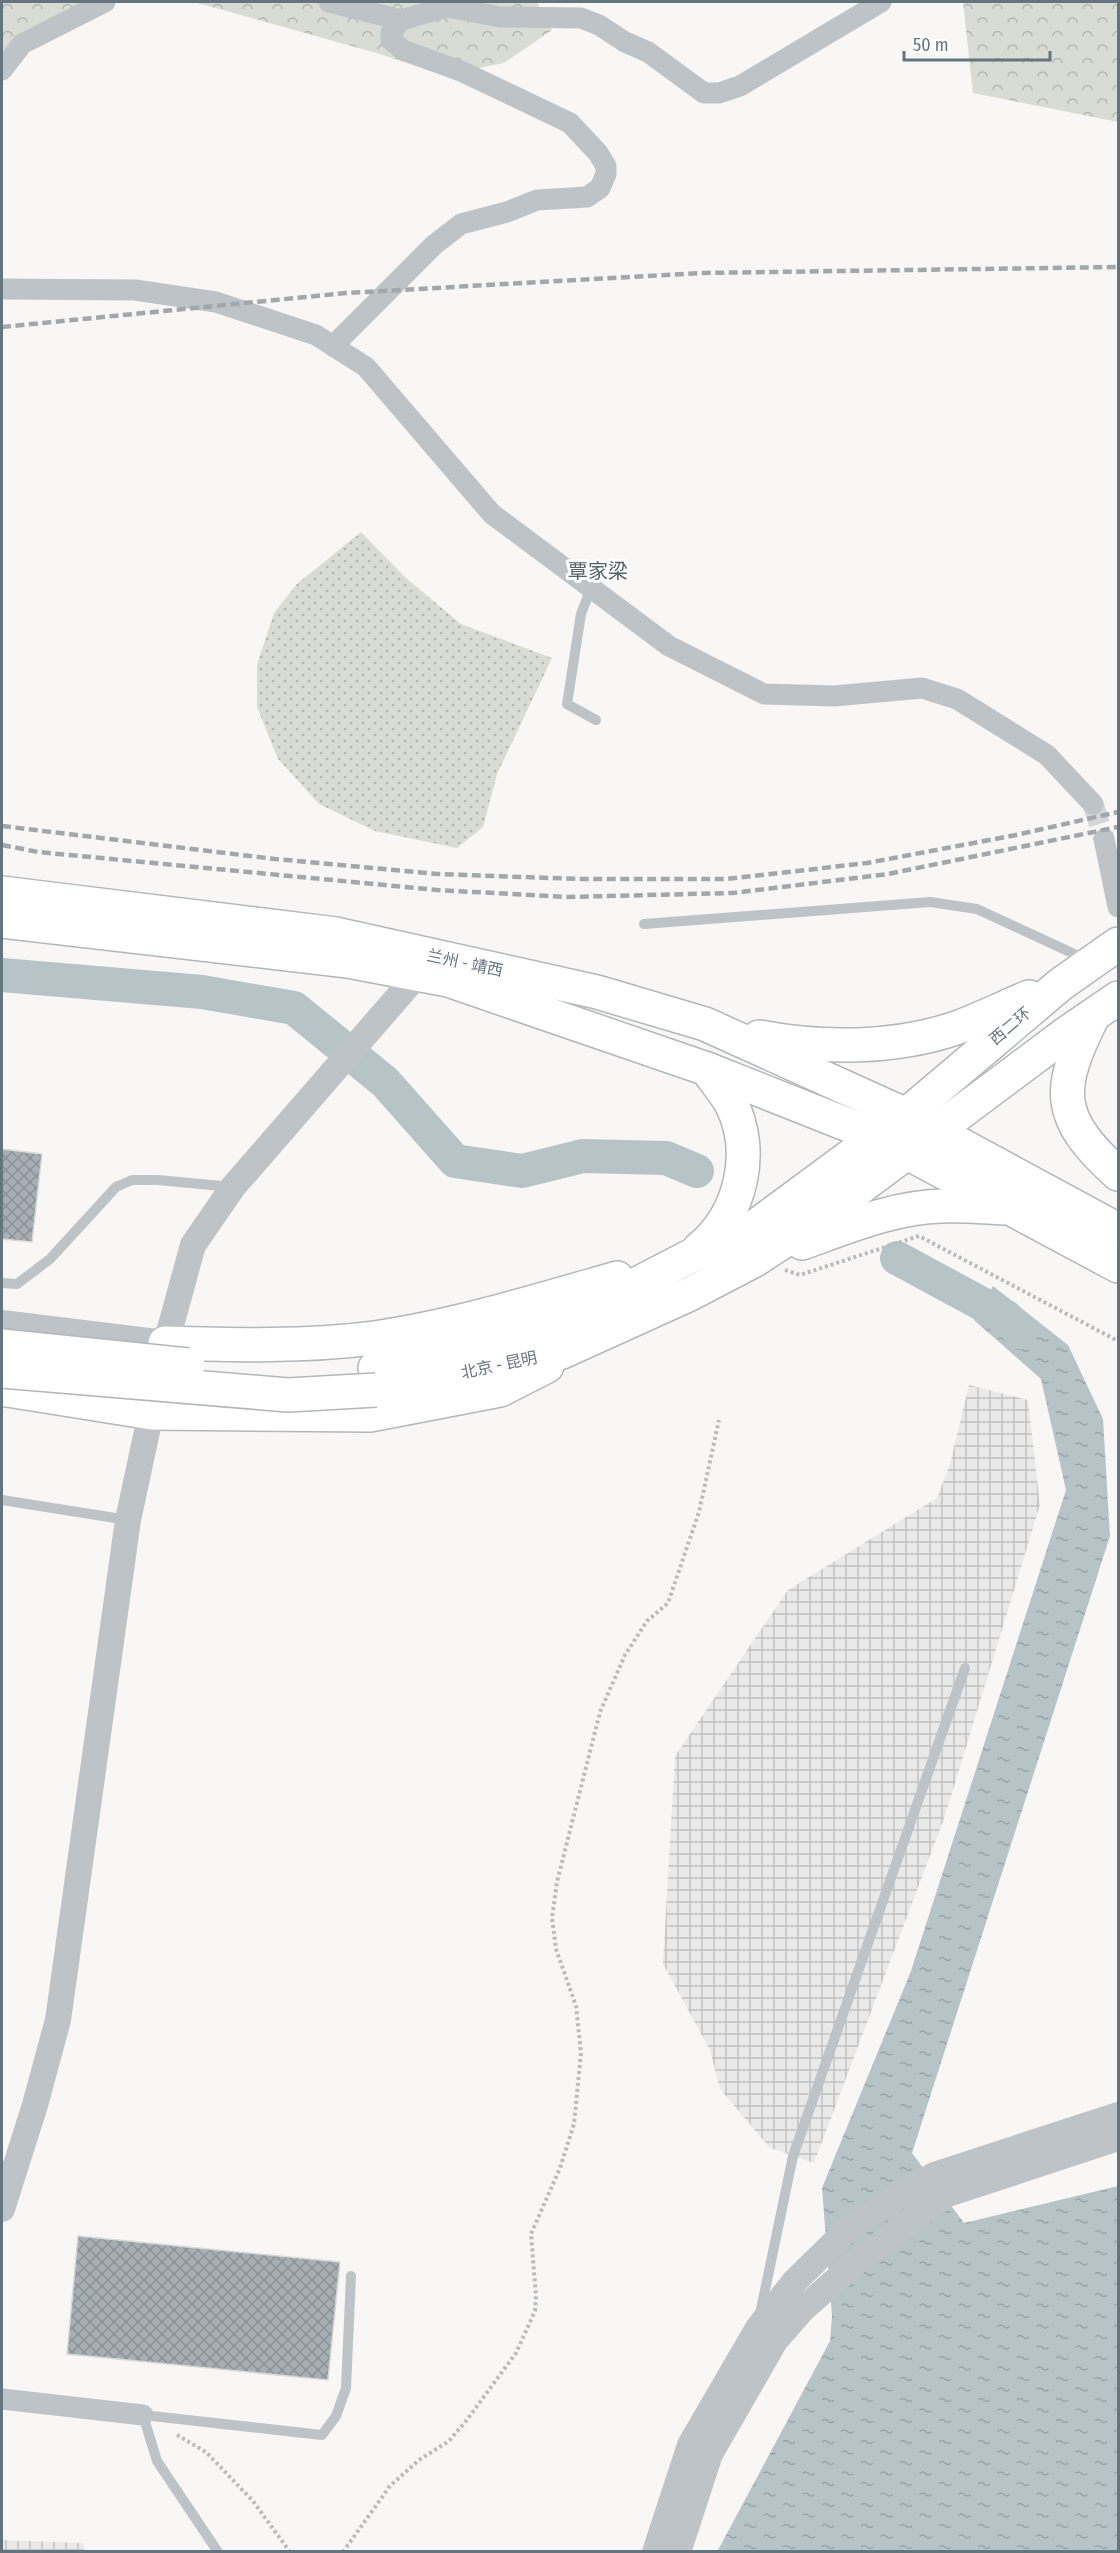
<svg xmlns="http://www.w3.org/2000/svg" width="1120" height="2553" font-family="'Fira Sans Condensed','Noto Sans SC',sans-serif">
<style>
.industrial{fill:url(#industrial-grid)}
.grass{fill:url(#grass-dots)}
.forest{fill:url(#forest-crowns)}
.water{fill:url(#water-ripples)}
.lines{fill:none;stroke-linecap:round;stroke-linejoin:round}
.river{stroke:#b6c4c7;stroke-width:34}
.building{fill:url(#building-cross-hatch);stroke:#d9d9d7;stroke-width:1.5}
.minor-tunnel{stroke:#d3d6d8;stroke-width:21;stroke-dasharray:21 10;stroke-linecap:butt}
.trunk-casing{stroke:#b2b7ba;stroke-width:36}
.path{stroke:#b9bcbf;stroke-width:4;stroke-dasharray:3 3;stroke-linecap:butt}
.service{stroke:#bec3c7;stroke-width:10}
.minor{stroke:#bec3c7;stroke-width:21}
.tertiary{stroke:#bec3c7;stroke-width:26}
.trunk{stroke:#fff;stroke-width:33}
.rail{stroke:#a0a8ac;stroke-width:4.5;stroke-dasharray:9 4.5;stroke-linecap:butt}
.trunk-bridge-casing{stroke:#b2b7ba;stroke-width:36;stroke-linecap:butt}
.trunk-bridge{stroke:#fff;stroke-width:33}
.labels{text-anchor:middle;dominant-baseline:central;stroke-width:6;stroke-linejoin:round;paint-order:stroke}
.street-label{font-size:16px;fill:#64757f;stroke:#fff}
.quarter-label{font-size:20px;fill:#55636a;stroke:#fff}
</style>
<defs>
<pattern id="industrial-grid" width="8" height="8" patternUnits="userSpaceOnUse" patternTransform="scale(1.5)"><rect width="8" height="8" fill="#e8e9e8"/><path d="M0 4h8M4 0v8" fill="none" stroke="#c0c1c1"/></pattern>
<pattern id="grass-dots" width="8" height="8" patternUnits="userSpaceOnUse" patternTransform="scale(1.5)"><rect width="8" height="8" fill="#d8dcd4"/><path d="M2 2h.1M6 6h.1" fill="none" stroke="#b3b7b1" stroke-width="1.8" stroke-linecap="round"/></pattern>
<pattern id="forest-crowns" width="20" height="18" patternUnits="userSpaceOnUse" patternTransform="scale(1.5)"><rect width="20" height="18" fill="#d8dcd4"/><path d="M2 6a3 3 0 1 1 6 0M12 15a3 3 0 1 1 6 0" fill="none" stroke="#b3b7b1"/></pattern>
<pattern id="water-ripples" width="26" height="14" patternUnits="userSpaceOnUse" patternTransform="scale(1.5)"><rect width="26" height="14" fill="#b6c4c7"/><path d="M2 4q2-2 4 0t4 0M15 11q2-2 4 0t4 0" fill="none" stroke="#98a4a7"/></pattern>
<pattern id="building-cross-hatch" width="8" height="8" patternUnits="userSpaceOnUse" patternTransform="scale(1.5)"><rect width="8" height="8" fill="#a6afb4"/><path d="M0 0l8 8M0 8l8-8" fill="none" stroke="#8b9398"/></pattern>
</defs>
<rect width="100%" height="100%" fill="#f8f7f5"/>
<g class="industrial">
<path d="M969,1385L1028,1400L1040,1505L945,1816L814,2163L770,2148L720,2089L710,2050L663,1964L675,1756L788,1590L937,1498L950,1464Z"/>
<path d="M2,2540L83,2543L85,2551H2Z"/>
</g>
<path class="grass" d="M361,532L406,578L461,624L552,658L497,774L483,827L457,848L375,831L319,804L278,759L257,707V665L274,613L297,584Z"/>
<g class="forest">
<path d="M2,2H109L2,54Z"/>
<path d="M194,2H537L552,30L504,63L443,75L380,54Z"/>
<path d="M963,2H1118V122L973,93Z"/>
</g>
<path class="water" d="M993,1286L1068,1345L1103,1419L1110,1536L912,2153L964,2223L1118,2186V2551L717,2552L830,2341L832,2316L822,2188L911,1971L1066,1490L1041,1379L974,1320Z"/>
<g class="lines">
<g class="river">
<path d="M2,975L202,992L294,1008L385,1082L455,1161L522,1171L583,1156L666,1158L697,1171"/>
<path d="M897,1258L1006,1317L1020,1332"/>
</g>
</g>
<g class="building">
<path d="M2,1149L42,1154L32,1242L2,1239Z"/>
<path d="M78,2236L340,2262L328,2380L67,2354Z"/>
</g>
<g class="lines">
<path class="minor-tunnel" d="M1093,804L1104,839"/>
<g class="trunk-casing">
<g id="trunk">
<path d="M2,893L336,934L597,992L705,1024L906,1115L1118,1230"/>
<path d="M2,921L348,961L448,980L707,1069L876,1136L1118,1266"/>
<path d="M1093,1016C1056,1090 1055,1117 1118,1174"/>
<path d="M759,1037C822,1049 895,1049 956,1028C981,1019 1005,1007 1029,997"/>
<path d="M802,1243C847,1227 894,1207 942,1206C962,1205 983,1207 1003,1208"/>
<path d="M699,1249C741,1215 756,1152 731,1103C724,1091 714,1080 707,1069"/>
<path d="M165,1343C235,1345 304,1347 374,1338C456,1326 537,1301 617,1278"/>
<path d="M375,1368L556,1326L689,1257L749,1231L906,1115L1061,984L1118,944"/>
<path d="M401,1384L562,1352L690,1294L755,1260L822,1216L1067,1033L1118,998"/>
<path d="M2,1389L152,1413L370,1415L500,1390L547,1366"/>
</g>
</g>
<g class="path">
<path d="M785,1270L800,1275L919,1236L1118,1341"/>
<path d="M177,2435L206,2452L253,2501L290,2552"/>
<path d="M343,2552L390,2486L419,2460L449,2441L466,2421L516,2353L535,2311L536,2296L531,2234L560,2168L574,2124L581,2053L576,2006L556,1949L552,1918L557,1882L600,1712L625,1655L647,1621L668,1603L699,1512L719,1420"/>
</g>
<g class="service">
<path d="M591,588L581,614L567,704L596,720"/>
<path d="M644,924L930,902L977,909L1085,959"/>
<path d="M2,1283L17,1284L50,1259L116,1187L132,1180H158L232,1187"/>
<path d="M2,1500L128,1520"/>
<path d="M760,2314L793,2156L965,1668"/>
<path d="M218,2552L157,2461L143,2415L322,2435L336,2416L346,2388L351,2276"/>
</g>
<g class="minor">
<path d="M329,2L401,20"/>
<path d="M2,70L22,44L105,2"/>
<path d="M2,289L135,290L216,302L316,335L366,367L492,514L669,646L764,694L834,696L922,688L957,699L1047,755L1093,804"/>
<path d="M333,346L434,245L461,224L507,212L537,200L587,197L600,188L606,174V166L598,153L570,123L463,72L403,50L391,40V32L401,20L448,7L500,17L581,18L599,25L625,42L648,52L704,93H719L740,86L881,2"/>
<path d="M1104,839L1118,907"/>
<path d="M2,2399L143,2415"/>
</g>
<g class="tertiary">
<path d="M2,1323L165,1343"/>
<path d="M162,1358L193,1245L233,1187L418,974"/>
<path d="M2,2209L35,2105L58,2020L128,1520L155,1394"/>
<path d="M655,2552L690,2445L758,2328L794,2282L850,2227L934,2175L1118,2115"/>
<path d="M678,2552L710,2454L775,2341L803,2309L860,2259L945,2195L1118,2138"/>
</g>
<use href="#trunk" class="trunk"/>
<g class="rail">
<path d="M2,327L346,293L701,273L1118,267"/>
<path d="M2,826L275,859L437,874L580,879H727L867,863L1016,835L1118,812"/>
<path d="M2,845L38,852L437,890L567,897L733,893L888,874L1118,827"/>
</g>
<g class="trunk-bridge-casing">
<g id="trunk-bridge">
<path d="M2,1346L188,1365"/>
<path d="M2,1371L288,1395L376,1390"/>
</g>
</g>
<use href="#trunk-bridge" class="trunk-bridge"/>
</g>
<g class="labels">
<g class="street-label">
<text transform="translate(465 963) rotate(12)">兰州 - 靖西</text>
<text transform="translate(1010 1026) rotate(-40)">西二环</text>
<text transform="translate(499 1365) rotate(-12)">北京 - 昆明</text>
</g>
<g class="quarter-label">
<text x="598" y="571">覃家梁</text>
</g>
</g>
<rect width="1120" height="2553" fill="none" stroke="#64757f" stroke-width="6"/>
<path d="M904 51v9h146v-9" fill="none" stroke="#64757f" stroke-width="3"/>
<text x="913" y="51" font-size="18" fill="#64757f" stroke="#ffffff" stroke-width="4.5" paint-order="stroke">50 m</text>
</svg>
